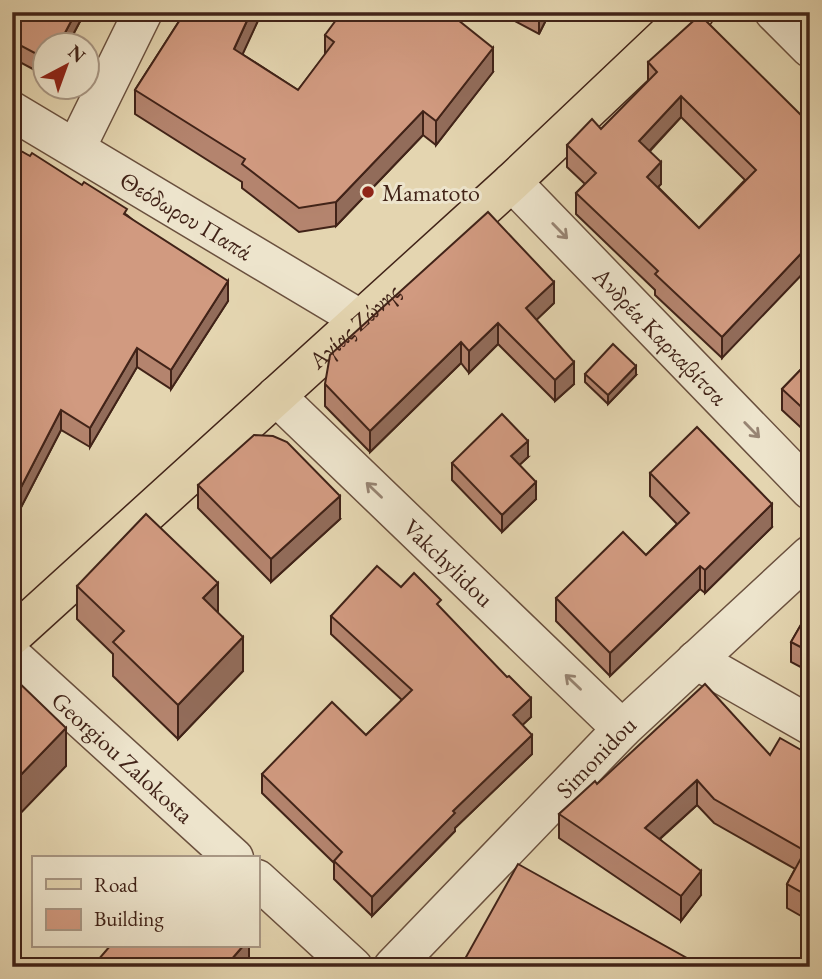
<svg xmlns="http://www.w3.org/2000/svg" width="822" height="979" font-family="'EB Garamond',serif">
<style>
.lines{fill:none;stroke-linecap:round;stroke-linejoin:round}
.minor-casing{stroke:#6a503e;stroke-width:41}
.major-casing{stroke:#412318;stroke-width:41}
.minor{stroke:#ede4cc;stroke-width:38}
.major{stroke:#e4d5b0;stroke-width:38}
.wall{fill:#b4846e;stroke:#412318;stroke-width:2;fill-rule:evenodd}
.shaded-wall{fill:#926c5a;stroke:#412318;stroke-width:2}
.building{fill:#d19a80;stroke:#412318;stroke-width:2;fill-rule:evenodd}
.oneway{stroke:#978472}
.poi-dot{fill:#8f2418;stroke:#ede4cc;stroke-width:2.5}
.labels{text-anchor:middle;dominant-baseline:central;stroke-width:6;stroke-linejoin:round;paint-order:stroke}
.poi-label{font-size:24px;fill:#412318;stroke:#ede4cc;text-anchor:start}
.street-label{font-size:24px;fill:#412318;stroke:#ede4cc}
</style>
<rect width="100%" height="100%" fill="#e4d5b0"/>
<filter id="stains"><feTurbulence type="fractalNoise" baseFrequency=".00286" numOctaves="4"/><feColorMatrix values="0 0 0 0 .2 0 0 0 0 .09 0 0 0 0 .02 0 0 0 .5 -.17"/></filter>
<radialGradient id="worn" r=".72"><stop offset=".6" stop-color="#630" stop-opacity="0"/><stop offset="1" stop-color="#630" stop-opacity=".3"/></radialGradient>
<g class="lines">
<g class="minor-casing">
<g id="minor">
<path d="M774,12L810,48"/>
<path id="s1" d="M12,111L360,319"/>
<path d="M76,148L143,12"/>
<path id="s2" d="M512,182L810,490"/>
<path id="s3" d="M276,396L622,729"/>
<path id="s4" d="M12,656L234,858"/>
<path d="M696,660L810,725"/>
<path d="M257,879L353,967"/>
<path id="s5" d="M393,967L622,729L810,555"/>
</g>
</g>
<g class="major-casing">
<g id="major">
<path id="s6" d="M12,636L512,182L668,34L695,12"/>
</g>
</g>
<use href="#minor" class="minor"/>
<use href="#major" class="major"/>
</g>
<g class="wall">
<path d="M12,12H85L67,46H46V76L12,58Z"/>
<path d="M185,12H262L242,54L298,90L325,55V35L493,72L436,145L423,135L336,226L299,232L242,188V182L135,114V90Z"/>
<path d="M498,12H550L539,34Z"/>
<path d="M648,62L808,122L722,358L655,295V290L576,214V193L585,184L567,167V145L601,129L648,82ZM681,117L745,180L699,228L658,187L661,184L650,151Z"/>
<path d="M12,146L127,215L228,301L171,389L137,367L90,447L61,430L16,517L12,515Z"/>
<path d="M554,303L536,320L574,384L555,401L498,344L469,373L461,363L370,452L325,406V384Z"/>
<path d="M810,360V436L782,410V389Z"/>
<path d="M585,374L636,375L608,404L585,382Z"/>
<path d="M528,457L519,465L536,499L502,532L452,480V463Z"/>
<path d="M650,473L772,527L705,593L700,589L610,676L556,621V598L646,555L677,524L650,496Z"/>
<path d="M198,485L340,519L271,582L198,508Z"/>
<path d="M77,586L218,613L243,671L178,739L113,676V654L77,619Z"/>
<path d="M401,587L441,609L531,717L522,725L532,754L455,828V831L372,916L334,879V863L262,793V774L366,735L402,700L331,634V616Z"/>
<path d="M810,609V672L791,662V642Z"/>
<path d="M770,755H810V921L787,908V884L795,869L714,823L697,805L660,839L701,895L681,921L559,838V814L597,784Z"/>
</g>
<g class="shaded-wall">
<path d="M76,12H85L67,46H58Z"/>
<path d="M251,12H262L234,73V49Z"/>
<path d="M539,12H550L539,34Z"/>
<path d="M493,48V72L436,145V121Z"/>
<path d="M681,96V117L639,162V141Z"/>
<path d="M423,111V135L336,226V202Z"/>
<path d="M661,162V184L647,198V177Z"/>
<path d="M810,244V266L722,358V337Z"/>
<path d="M228,281V301L171,389V370Z"/>
<path d="M554,282V303L526,330V308Z"/>
<path d="M498,323V344L469,373V351Z"/>
<path d="M461,342V363L370,452V431Z"/>
<path d="M137,348V367L90,447V428Z"/>
<path d="M574,362V384L555,401V380Z"/>
<path d="M636,366V375L608,404V395Z"/>
<path d="M61,410V430L16,517V497Z"/>
<path d="M528,441V457L511,473V456Z"/>
<path d="M536,482V499L502,532V515Z"/>
<path d="M340,496V519L271,582V559Z"/>
<path d="M772,504V527L705,593V570Z"/>
<path d="M700,566V589L610,676V653Z"/>
<path d="M218,583V616L203,598Z"/>
<path d="M243,637V671L178,739V705Z"/>
<path d="M531,698V717L513,734V715Z"/>
<path d="M66,728V766L12,822V784Z"/>
<path d="M532,735V754L455,828V831L372,916V897L453,811Z"/>
<path d="M697,780V805L645,852V828Z"/>
<path d="M701,871V895L681,921V896Z"/>
<path d="M243,946H249V965L247,967H225Z"/>
</g>
<g class="building">
<path d="M12,12H76L58,46H46V59L12,41Z"/>
<path d="M185,12H251L234,49L298,90L334,42L325,35L342,12H448L493,48L436,121L423,111L336,202L299,208L242,164L245,159L135,90Z"/>
<path d="M700,15L808,122L810,120V244L722,337L655,274L658,271L576,193L596,173L567,145L592,119L601,129L657,72L648,62ZM681,96L756,170L699,228L647,177L661,162L639,141Z"/>
<path d="M12,146L30,156L32,153L82,185L84,182L127,209L124,214L228,281L171,370L137,348L90,428L61,410L16,497L12,495Z"/>
<path d="M488,212L554,282L526,308L574,362L555,380L498,323L469,351L461,342L370,431L325,384L330,355Z"/>
<path d="M613,344L636,366L608,395L585,374Z"/>
<path d="M810,360V415L782,389Z"/>
<path d="M502,414L528,441L511,456L536,482L502,515L452,463Z"/>
<path d="M697,427L772,504L705,570L700,566L610,653L556,598L623,532L646,555L689,513L650,473Z"/>
<path d="M254,435L273,436L287,442L340,496L271,559L198,485Z"/>
<path d="M146,514L218,583L203,598L243,637L178,705L113,642L124,631L77,586Z"/>
<path d="M377,566L401,587L414,573L441,600L437,604L507,677L509,676L531,698L513,715L532,735L453,811L455,813L372,897L334,861L342,852L262,774L332,702L366,735L412,690L331,616Z"/>
<path d="M810,609V652L791,642Z"/>
<path d="M12,676L66,728L12,784Z"/>
<path d="M705,684L770,755L780,738L810,755V897L787,884L805,851L714,799L697,780L645,828L701,871L681,896L559,814L595,781L597,784Z"/>
<path d="M518,864L703,967H463L461,966Z"/>
<path d="M110,946H243L225,967H92Z"/>
<path d="M766,963L774,967H764Z"/>
</g>
<defs><path id="oneway-shaft" d="M-6 0H5M1.5-3L5.5 0L1.5 3" fill="none" stroke-width="1.6" stroke-linecap="round" stroke-linejoin="round" transform="scale(1.75)"/></defs>
<g class="oneway">
<use href="#oneway-shaft" transform="translate(560 231) rotate(46)"/>
<use href="#oneway-shaft" transform="translate(752 430) rotate(46)"/>
<use href="#oneway-shaft" transform="translate(374 490) rotate(-136)"/>
<use href="#oneway-shaft" transform="translate(573 682) rotate(-136)"/>
</g>
<circle class="poi-dot" cx="368" cy="192" r="7"/>
<g class="labels">
<g class="poi-label">
<text x="382" y="192">Mamatoto</text>
</g>
<g class="street-label">
<text stroke="none"><textPath href="#s1" startOffset="203">Θεόδωρου Παπά</textPath></text>
<text stroke="none"><textPath href="#s6" startOffset="462">Αγίας Ζώνης</textPath></text>
<text stroke="none"><textPath href="#s2" startOffset="214">Ανδρέα Καρκαβίτσα</textPath></text>
<text stroke="none"><textPath href="#s3" startOffset="240">Vakchylidou</textPath></text>
<text stroke="none"><textPath href="#s5" startOffset="292">Simonidou</textPath></text>
<text stroke="none"><textPath href="#s4" startOffset="150">Georgiou Zalokosta</textPath></text>
</g>
</g>
<rect width="822" height="979" fill="none" stroke="#e4d5b0" stroke-width="42"/>
<rect x="14" y="14" width="794" height="951" fill="none" stroke="#412318" stroke-width="3.5"/>
<rect x="21" y="21" width="780" height="937" fill="none" stroke="#412318" stroke-width="2"/>
<rect x="32" y="856" width="228" height="91" fill="#ede4cc" stroke="#a89784" stroke-width="2"/>
<rect x="46" y="879" width="35" height="10" fill="#e4d5b0" stroke="#a89784" stroke-width="2"/>
<text x="94" y="892" font-size="21" fill="#412318">Road</text>
<rect x="46" y="909" width="35" height="21" fill="#d19a80" stroke="#a89784" stroke-width="2"/>
<text x="94" y="926" font-size="21" fill="#412318">Building</text>
<g transform="translate(66 66) rotate(41)"><circle r="33" fill="#ede4cc" stroke="#a89784" stroke-width="2"/>
<path d="M0-5L12 26L0 18L-12 26Z" fill="#8f2418"/>
<text y="-10" font-size="19" font-weight="bold" text-anchor="middle" fill="#412318">N</text>
</g>
<rect width="100%" height="100%" filter="url(#stains)"/>
<rect width="100%" height="100%" fill="url(#worn)"/>
</svg>
